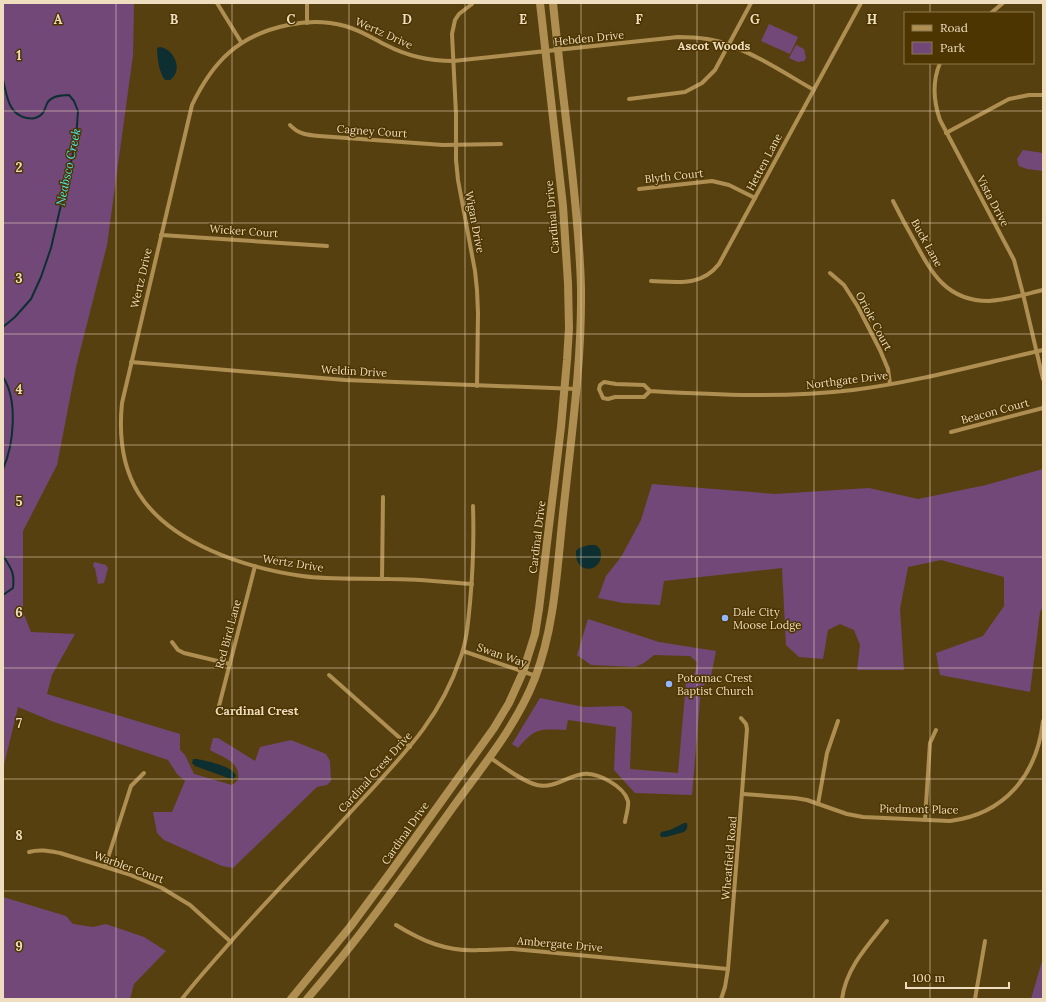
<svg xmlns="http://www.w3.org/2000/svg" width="1046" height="1002" font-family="Lora,serif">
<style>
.green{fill:#724879}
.water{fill:#0d2f32}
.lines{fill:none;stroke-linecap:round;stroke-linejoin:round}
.stream{stroke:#0d2f32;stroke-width:2}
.minor{stroke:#ae8e51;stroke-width:4}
.secondary{stroke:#ae8e51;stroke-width:8}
.grid{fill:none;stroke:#eeddbf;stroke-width:1;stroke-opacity:0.55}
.poi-dot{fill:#92b7fd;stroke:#4c3501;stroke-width:1.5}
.labels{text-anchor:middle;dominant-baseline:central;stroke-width:3;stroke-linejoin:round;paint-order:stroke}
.street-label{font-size:11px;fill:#eeddbf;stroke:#4c3501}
.poi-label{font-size:11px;fill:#eeddbf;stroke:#4c3501;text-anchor:start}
.neighbourhood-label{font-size:12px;font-weight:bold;fill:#eeddbf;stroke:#4c3501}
.water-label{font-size:12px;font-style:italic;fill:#4de8f3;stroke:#4c3501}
.grid-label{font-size:13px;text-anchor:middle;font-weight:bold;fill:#eeddbf;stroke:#4c3501;stroke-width:3;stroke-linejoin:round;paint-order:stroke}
</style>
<rect width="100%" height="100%" fill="#57400f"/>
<g class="green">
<path d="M3,3H134L133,55L107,245L76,367L57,465L23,531V612L31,632L75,634L52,675L47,694L180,734V750L185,755L194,774L232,785L238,780C241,762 224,758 210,750L213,738H218L255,761L260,747L291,740L326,754L330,761L331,781L327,785L317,787L233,868L222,866L164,840L157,833L153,812H172L185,781L177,774L168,760L54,722L18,707L3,769Z"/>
<path d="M769,24L798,37L790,54L761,41Z"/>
<path d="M796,45L804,49L806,58L804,61L798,62L789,58Z"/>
<path d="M1023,150L1043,153V171L1027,169L1019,166L1017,159Z"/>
<path d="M1043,469V606L1040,612L1030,692L940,675L936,653L983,636L1004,606V577L941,560L908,567L900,609L904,670H857L860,645L854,630L840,624L828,630L823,659L799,657L786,645L782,568L664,581L660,605L623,603L598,598L606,576L621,557L641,520L652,484L775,494L869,488L918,499L986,485Z"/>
<path d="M94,562L106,565L108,568L104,583L98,584L95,568L93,566Z"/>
<path d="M588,619L659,642L716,651L711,676L701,689L692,795L635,793L614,770L616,727L568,720L566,730C539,729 536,727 518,748L512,744L540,698L584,707L623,706L630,710L632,713L630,769L678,773L686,683C694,678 696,671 697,662L690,656L654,655L644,663L635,667L591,665L577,655Z"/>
<path d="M3,897L66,916L73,924L93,927L106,924L144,937L166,951L134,984L130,999H3Z"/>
<path d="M1043,958V999H1031Z"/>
</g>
<g class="water">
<path d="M160,47C174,49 184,70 170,80H165C159,73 157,57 157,48Z"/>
<path d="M589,545H596L600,549C607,572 574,578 576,551L579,548Z"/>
<path d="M193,759H197C207,761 233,766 236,776L233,779L228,778L195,766L192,763Z"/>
<path d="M684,823H687C688,827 687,830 684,832L666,837H661L660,835L661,832L670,830Z"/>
</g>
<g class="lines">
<g class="stream">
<path d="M3,80C7,95 8,115 27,118C32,119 38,118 42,114C44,112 45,109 46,106C49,96 60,95 69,95L74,101L78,111L76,140L51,248L41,277L31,299L15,317L3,327"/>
<path d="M3,377C18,400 14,444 3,469"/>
<path d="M3,555C10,568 15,571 13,588L3,595"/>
</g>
<g class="minor">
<path d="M217,3L241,42"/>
<path d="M472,4L459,14L455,20L452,34L456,114V160L458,180L475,271L477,290L478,313L477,386"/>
<path d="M991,13L1003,3"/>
<path d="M307,23V3"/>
<path d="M940,63C932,82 933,100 940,120L1014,260L1023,294L1043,379"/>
<path d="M629,99L685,92L702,83L715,70L751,3"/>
<path d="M290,125C298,134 307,135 319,136L443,145L501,144"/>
<path d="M946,133L1009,99L1029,95H1043"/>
<path d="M639,189L712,181L729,185L755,198"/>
<path d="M893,201C900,215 907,228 915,242C932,274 947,301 989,301C1007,300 1026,294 1043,290"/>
<path d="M161,235L327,246"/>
<path d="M830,273L844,285L858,307L880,350L888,369L890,384"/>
<path d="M651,281C677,282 701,287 719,264L861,3"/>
<path d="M131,362L345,380L577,389"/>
<path d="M650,391L644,397H615L608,399L603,398L599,389L600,385L604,382L616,384L644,385L650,391C718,395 785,398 853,390C917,382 980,364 1043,350"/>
<path d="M951,432L1043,408"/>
<path d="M382,579L383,497"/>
<path d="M472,584C445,582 417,579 390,579C361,578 331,580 302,576C246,568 171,544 139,494C122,467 119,433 122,403L192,105C213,61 239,35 288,25C306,21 327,21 345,26C360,30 372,38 386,45C407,56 429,61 453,61L678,37C695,37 713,38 729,45C759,56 786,74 814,90"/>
<path d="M172,642L178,650L184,653L230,664"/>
<path d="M463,651L536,676"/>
<path d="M329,675L410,747"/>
<path d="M219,706L255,566"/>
<path d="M489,757C503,766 521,781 537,785C554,789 567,776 583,774C597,772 624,786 628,801C629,807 626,815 625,822"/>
<path d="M743,794L795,798L807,800L847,814L863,817L950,821C1005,814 1037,775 1043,721"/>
<path d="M818,804L827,753L838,721"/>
<path d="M925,820L930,743L936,730"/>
<path d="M29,852C40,849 49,851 60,853L128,874L162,888L190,905L231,942"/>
<path d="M105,867L131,786L144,773"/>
<path d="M396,925C422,941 447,952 479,950C491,950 502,949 513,949L728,969"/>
<path d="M182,999C198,978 216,959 233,939C274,893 317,849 358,804C401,757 439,721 460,659C467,641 468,622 470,603C473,570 474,538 473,506"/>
<path d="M721,999L725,987L728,969L747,729L746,724L741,718"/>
<path d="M842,999C846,968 868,945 887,921"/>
<path d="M975,999L985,941"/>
</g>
<g class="secondary">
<path d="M291,999L350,927L390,873L494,728L509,703L523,672L535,634L539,609L561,427L567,360L569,328L568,283L563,206L540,3"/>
<path d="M307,999C359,939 405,874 451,810C481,768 516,727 535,678C555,626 557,568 563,514C571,438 582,363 581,288C580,243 575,198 570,153C564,103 558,53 553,3"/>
</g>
</g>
<path class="grid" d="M116,3V999M232,3V999M349,3V999M465,3V999M581,3V999M697,3V999M814,3V999M930,3V13M930,63V999M3,111H1043M3,223H1043M3,334H1043M3,445H1043M3,557H1043M3,668H1043M3,779H1043M3,891H1043"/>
<g class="poi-dot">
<circle cx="725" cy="618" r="4"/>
<circle cx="669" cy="684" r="4"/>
</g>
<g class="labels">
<g class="street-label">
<text transform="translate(384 33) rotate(24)">Wertz Drive</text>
<text transform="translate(589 38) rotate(-6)">Hebden Drive</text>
<text transform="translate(372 131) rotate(4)">Cagney Court</text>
<text transform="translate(764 162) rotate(-62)">Hetten Lane</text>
<text transform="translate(674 176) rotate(-6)">Blyth Court</text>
<text transform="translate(993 201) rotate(62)">Vista Drive</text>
<text transform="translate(552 217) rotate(-95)">Cardinal Drive</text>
<text transform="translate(475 222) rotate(79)">Wigan Drive</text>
<text transform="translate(244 231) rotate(4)">Wicker Court</text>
<text transform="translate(927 243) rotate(61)">Buck Lane</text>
<text transform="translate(141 278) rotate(-77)">Wertz Drive</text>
<text transform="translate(874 321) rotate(62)">Oriole Court</text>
<text transform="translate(354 371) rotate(3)">Weldin Drive</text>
<text transform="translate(847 380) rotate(-7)">Northgate Drive</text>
<text transform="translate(995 411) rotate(-15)">Beacon Court</text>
<text transform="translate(537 537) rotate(-83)">Cardinal Drive</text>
<text transform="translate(293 563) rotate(9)">Wertz Drive</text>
<text transform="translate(228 634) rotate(-75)">Red Bird Lane</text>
<text transform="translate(502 655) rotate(19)">Swan Way</text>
<text transform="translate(375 772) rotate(-48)">Cardinal Crest Drive</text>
<text transform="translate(919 809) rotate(1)">Piedmont Place</text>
<text transform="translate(405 833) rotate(-55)">Cardinal Drive</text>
<text transform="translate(729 858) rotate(-85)">Wheatfield Road</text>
<text transform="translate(129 867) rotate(20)">Warbler Court</text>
<text transform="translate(560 944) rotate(5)">Ambergate Drive</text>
</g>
<g class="poi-label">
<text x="733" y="612">Dale City<tspan x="733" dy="13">Moose Lodge</tspan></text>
<text x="677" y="678">Potomac Crest<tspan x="677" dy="13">Baptist Church</tspan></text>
</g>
<g class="neighbourhood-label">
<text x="714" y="45">Ascot Woods</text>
<text x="257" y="710">Cardinal Crest</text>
</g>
<g class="water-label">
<text transform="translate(68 167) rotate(-78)">Neabsco Creek</text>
</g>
</g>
<g class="grid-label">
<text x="58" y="24">A</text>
<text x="174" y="24">B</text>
<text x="291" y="24">C</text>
<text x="407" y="24">D</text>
<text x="523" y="24">E</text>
<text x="639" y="24">F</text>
<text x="755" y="24">G</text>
<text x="872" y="24">H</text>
<text x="19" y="60">1</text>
<text x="19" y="172">2</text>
<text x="19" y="283">3</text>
<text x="19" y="394">4</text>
<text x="19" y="506">5</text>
<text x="19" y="617">6</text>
<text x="19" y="728">7</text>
<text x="19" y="840">8</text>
<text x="19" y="951">9</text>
</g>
<rect width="1046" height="1002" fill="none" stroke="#eeddbf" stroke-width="8"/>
<rect x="904" y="12" width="130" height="52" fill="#4c3501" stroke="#8d784d"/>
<rect x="912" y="25" width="20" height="6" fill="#ae8e51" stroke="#8d784d"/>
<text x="940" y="32" font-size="12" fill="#eeddbf">Road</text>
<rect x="912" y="42" width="20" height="12" fill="#724879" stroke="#8d784d"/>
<text x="940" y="52" font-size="12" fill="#eeddbf">Park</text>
<path d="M906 982v6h103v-6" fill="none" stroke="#eeddbf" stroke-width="2"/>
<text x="912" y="982" font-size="12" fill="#eeddbf" stroke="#4c3501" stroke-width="3" paint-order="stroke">100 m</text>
</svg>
